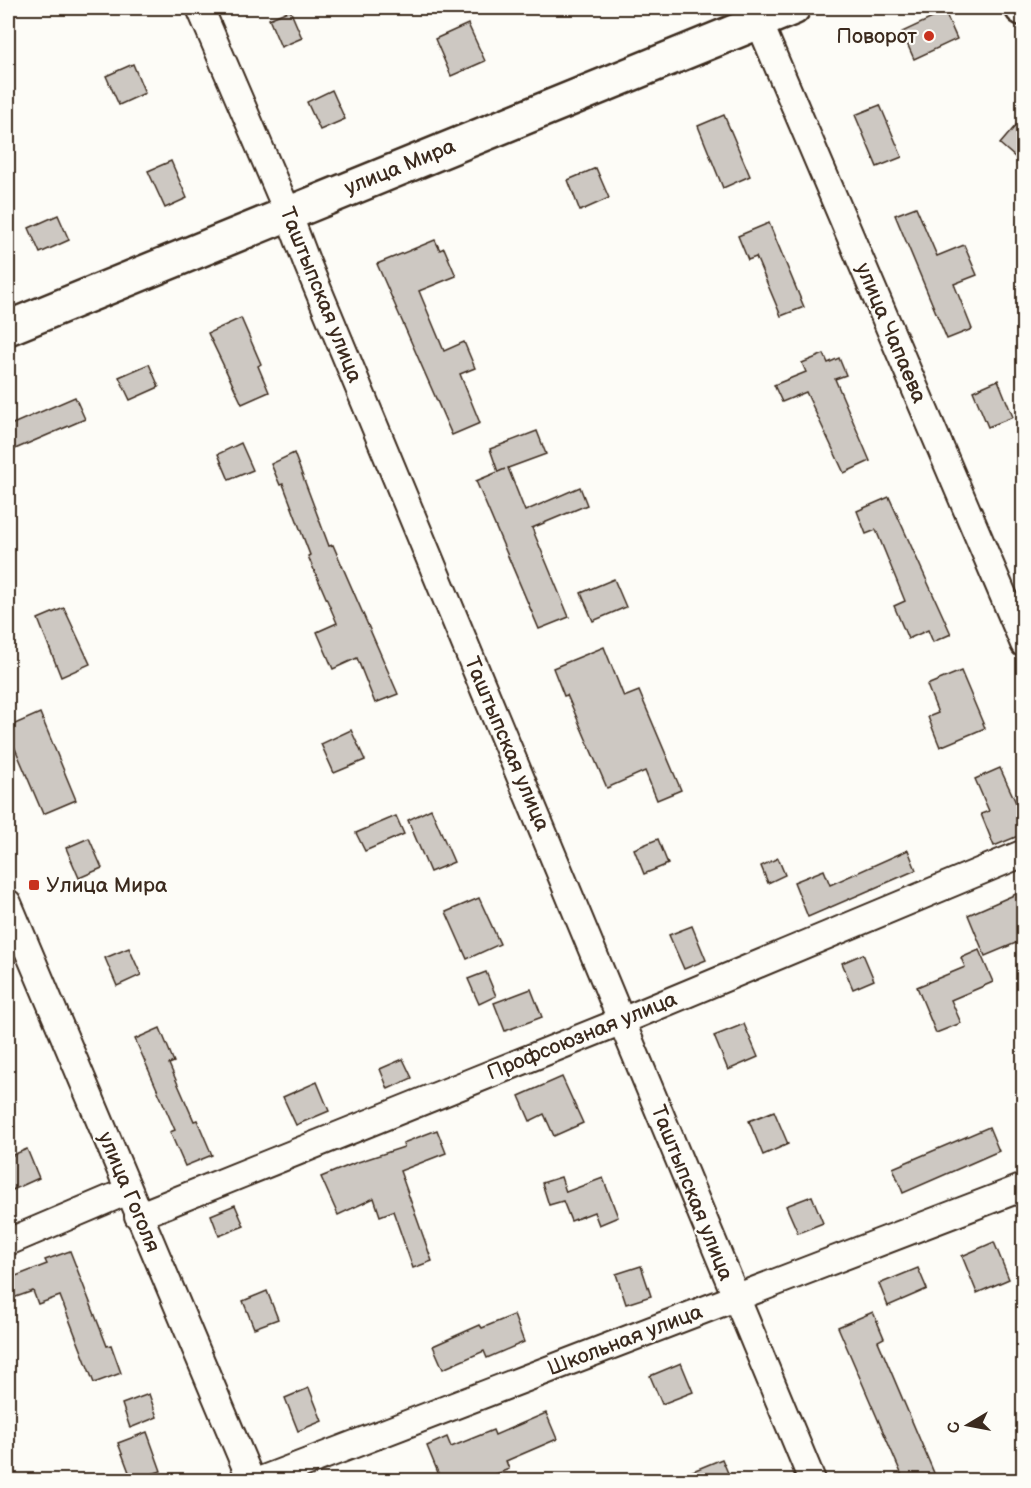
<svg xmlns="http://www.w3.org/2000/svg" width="1031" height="1488" font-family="'Balsamiq Sans',sans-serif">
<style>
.building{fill:#cdc8c2;stroke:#3b2a1e;stroke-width:1.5}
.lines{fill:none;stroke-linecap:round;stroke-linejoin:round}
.street-casing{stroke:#3b2a1e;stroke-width:30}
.primary-casing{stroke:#3b2a1e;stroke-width:38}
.street{stroke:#fdfcf7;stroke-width:26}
.primary{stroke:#fdfcf7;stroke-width:33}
.poi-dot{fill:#c8321e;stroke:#fdfcf7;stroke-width:2}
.labels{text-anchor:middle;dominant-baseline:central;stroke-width:4.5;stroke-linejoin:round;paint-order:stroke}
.poi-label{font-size:21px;fill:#3b2a1e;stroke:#fdfcf7;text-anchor:end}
.street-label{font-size:21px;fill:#3b2a1e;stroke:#fdfcf7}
</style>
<rect width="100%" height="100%" fill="#fdfcf7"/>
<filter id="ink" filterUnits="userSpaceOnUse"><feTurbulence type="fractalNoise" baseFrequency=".0167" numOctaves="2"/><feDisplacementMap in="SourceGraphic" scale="12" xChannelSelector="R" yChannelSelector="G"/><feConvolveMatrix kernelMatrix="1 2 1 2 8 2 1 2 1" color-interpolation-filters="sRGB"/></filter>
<g filter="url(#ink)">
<g class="building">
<path d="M290,10L302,38L281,47L269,19Z"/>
<path d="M945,12L957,39L914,59L902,32Z"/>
<path d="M468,24L485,61L451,76L435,39Z"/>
<path d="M133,64L145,93L119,105L106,76Z"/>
<path d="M332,90L345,119L320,130L307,102Z"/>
<path d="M880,105L902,157L877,167L855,115Z"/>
<path d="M724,115L750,176L723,188L698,126Z"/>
<path d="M1023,117V164L1000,144Z"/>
<path d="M171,161L187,198L165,208L148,171Z"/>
<path d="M596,168L609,198L580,211L568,180Z"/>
<path d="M916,207L937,256L964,245L977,275L954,284L972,329L947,339L895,215Z"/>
<path d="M58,215L69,240L40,253L29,228Z"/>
<path d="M769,223L804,307L781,316L756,257L748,260L738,236Z"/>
<path d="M435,240L440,250L444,248L456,276L419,291L444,351L464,342L475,368L460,374L480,423L452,435L377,264Z"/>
<path d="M241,318L261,364L258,366L269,392L242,404L208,333Z"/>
<path d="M824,354L828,363L839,358L846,375L835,379L870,461L844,473L806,392L782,402L774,385L806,372L802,363Z"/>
<path d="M149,364L159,387L130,400L119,377Z"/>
<path d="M998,380L1013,417L988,427L973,391Z"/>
<path d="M75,397L85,419L8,452V426Z"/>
<path d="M537,431L546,454L508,468L525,511L580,487L587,505L532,528L569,617L539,629L476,481L505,469L498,472L490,449Z"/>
<path d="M241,443L253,470L229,480L218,454Z"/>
<path d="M294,453L329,546L333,545L398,694L375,703L357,658L333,669L317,632L337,623L308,556L310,555L283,484L280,485L271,464Z"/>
<path d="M889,497L951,634L933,642L928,630L908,639L894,606L905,601L876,530L866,534L857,511Z"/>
<path d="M614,579L626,607L593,621L581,593Z"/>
<path d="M64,608L90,664L61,677L38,619Z"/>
<path d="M604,647L624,697L639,691L681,790L657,800L645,771L607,788L567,695L564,696L553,668Z"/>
<path d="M961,671L985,728L940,747L928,717L938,713L927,685Z"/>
<path d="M40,713L76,800L43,814L8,732V727Z"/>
<path d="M351,730L365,760L334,773L321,744Z"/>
<path d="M1000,768L1023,818V834L994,846L981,814L989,811L975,779Z"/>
<path d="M431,809L454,862L430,872L408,820Z"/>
<path d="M396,816L404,834L365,851L356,833Z"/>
<path d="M89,838L102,868L79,878L66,848Z"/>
<path d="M658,839L668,864L644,874L634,849Z"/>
<path d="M908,850L916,870L808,917L794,882L824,870L830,885Z"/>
<path d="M778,858L785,875L768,883L761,866Z"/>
<path d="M1023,891V940L985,956L968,915Z"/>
<path d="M479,898L500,944L467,959L446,912Z"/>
<path d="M692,926L706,960L684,969L669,935Z"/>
<path d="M129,948L141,975L117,986L105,958Z"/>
<path d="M979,950L993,982L951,1000L961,1023L936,1033L917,987L965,967L961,958Z"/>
<path d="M863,954L874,980L853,989L842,963Z"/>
<path d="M486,972L496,996L479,1004L468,979Z"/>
<path d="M531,989L542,1017L505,1031L494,1003Z"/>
<path d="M744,1024L758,1057L728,1070L714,1036Z"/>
<path d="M160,1028L174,1062L169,1064L194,1121L197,1120L212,1155L185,1166L170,1132L175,1130L135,1039Z"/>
<path d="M403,1059L412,1078L388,1089L380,1069Z"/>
<path d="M562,1077L583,1123L554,1136L544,1114L530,1121L519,1096Z"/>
<path d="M317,1082L329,1111L296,1125L283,1097Z"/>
<path d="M774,1111L788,1144L763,1155L749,1121Z"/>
<path d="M989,1127L999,1151L903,1193L893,1168Z"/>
<path d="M437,1130L446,1153L400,1171L432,1261L413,1268L393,1211L380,1216L374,1198L338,1215L321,1177L355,1163L404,1147L403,1143Z"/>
<path d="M27,1149L39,1178L8,1192V1157Z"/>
<path d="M561,1177L566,1192L603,1178L618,1217L599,1225L594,1212L571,1221L563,1201L549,1205L542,1183Z"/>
<path d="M812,1196L823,1223L798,1233L786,1206Z"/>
<path d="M235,1205L244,1226L219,1236L211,1215Z"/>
<path d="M994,1242L1009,1279L977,1293L962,1256Z"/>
<path d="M70,1251L107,1346L111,1345L121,1373L94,1383L60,1296L38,1304L33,1291L13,1298L8,1282V1279L47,1264L45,1260Z"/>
<path d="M641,1266L651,1296L626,1304L616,1274Z"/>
<path d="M918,1268L927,1289L888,1306L879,1284Z"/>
<path d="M267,1291L278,1319L254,1328L243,1301Z"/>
<path d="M873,1312L884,1338L878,1341L937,1480H904L838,1327Z"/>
<path d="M514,1315L524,1342L487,1358L484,1351L443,1369L433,1346L480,1325L482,1328Z"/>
<path d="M681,1363L693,1392L662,1404L650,1376Z"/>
<path d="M309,1388L322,1421L298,1431L285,1398Z"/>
<path d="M149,1394L157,1417L130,1428L122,1404Z"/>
<path d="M546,1413L557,1439L506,1461L509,1469L481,1480H441L427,1446L447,1437L451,1447L493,1430L495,1435Z"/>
<path d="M147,1432L161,1471L132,1480L118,1443Z"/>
<path d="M722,1459L731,1480H671Z"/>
</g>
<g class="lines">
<g class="street-casing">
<g id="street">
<path d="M200,8L288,213L307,263L812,1480"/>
<path d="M759,22L1024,644"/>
<path d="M8,903L251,1480"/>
<path d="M138,1216L622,1021L1024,853"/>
<path d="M8,1242L128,1191"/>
<path d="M261,1480L1024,1187"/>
</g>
</g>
<g class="primary-casing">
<g id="primary">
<path d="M1022,8L1024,9"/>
<path d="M8,328L793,8"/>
</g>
</g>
<use href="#street" class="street"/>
<use href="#primary" class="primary"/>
</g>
</g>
<g class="poi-dot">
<circle cx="929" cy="36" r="6"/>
<rect x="28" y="879" width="12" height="12" rx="3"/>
</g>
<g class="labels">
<g class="poi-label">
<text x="917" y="36">Поворот</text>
<text x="46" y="885" text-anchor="start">Улица Мира</text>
</g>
<g class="street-label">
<text transform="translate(400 167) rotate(-22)">улица Мира</text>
<text transform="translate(321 295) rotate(68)">Таштыпская улица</text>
<text transform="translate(891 333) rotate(67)">улица Чапаева</text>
<text transform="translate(507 744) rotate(67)">Таштыпская улица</text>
<text transform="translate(582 1036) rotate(-22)">Профсоюзная улица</text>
<text transform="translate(129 1192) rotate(67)">улица Гоголя</text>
<text transform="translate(692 1193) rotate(68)">Таштыпская улица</text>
<text transform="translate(625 1340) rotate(-21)">Школьная улица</text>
</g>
</g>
<rect width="1031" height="1488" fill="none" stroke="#fdfcf7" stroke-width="30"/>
<rect x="15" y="15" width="1001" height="1458" fill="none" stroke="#3b2a1e" stroke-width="2" filter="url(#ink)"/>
<g transform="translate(968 1425) rotate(260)" stroke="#fdfcf7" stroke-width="4.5" paint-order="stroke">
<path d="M0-4.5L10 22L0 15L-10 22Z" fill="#3b2a1e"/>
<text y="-9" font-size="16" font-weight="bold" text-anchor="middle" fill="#3b2a1e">С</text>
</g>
</svg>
